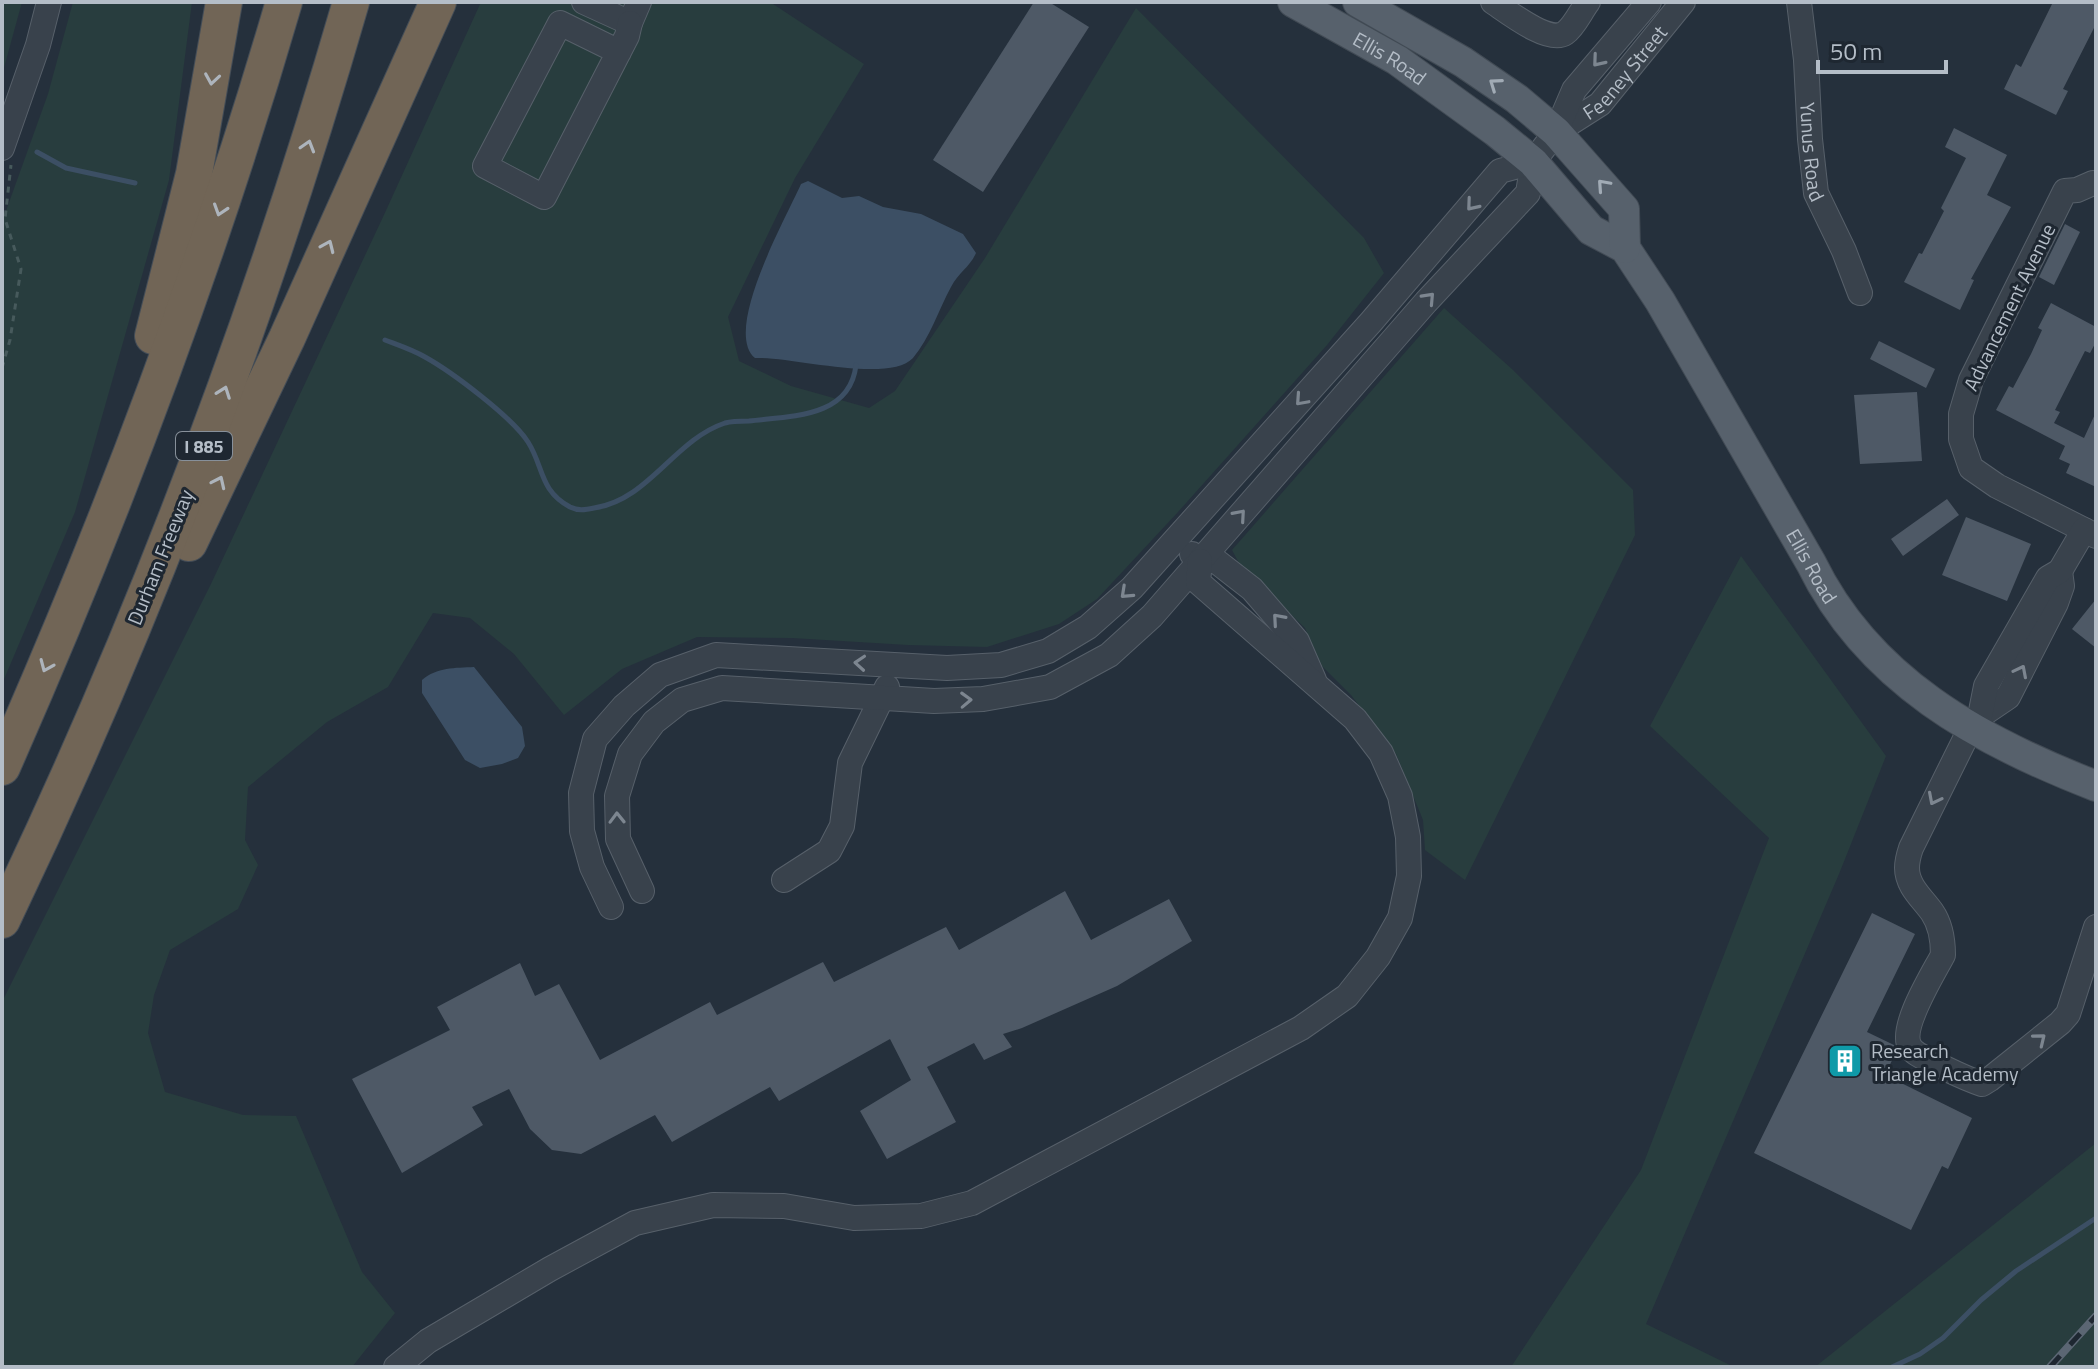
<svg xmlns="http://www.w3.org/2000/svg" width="2098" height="1369" font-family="'Titillium Web',sans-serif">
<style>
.green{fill:#283d3e}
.water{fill:#3c4f64}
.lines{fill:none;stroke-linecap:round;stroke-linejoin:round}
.stream{stroke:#3c4f64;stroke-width:5}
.building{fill:#4e5966}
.minor-casing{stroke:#57606a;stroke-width:26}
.major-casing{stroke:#424b55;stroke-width:32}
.highway-casing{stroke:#444d57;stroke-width:38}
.path{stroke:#475a5c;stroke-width:3;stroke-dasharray:6 6;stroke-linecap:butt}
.minor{stroke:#39424c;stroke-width:24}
.major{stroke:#57616c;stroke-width:30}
.highway{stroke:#716556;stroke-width:36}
.rail-casing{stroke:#5b6673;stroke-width:8}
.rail{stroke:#1e2731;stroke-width:5;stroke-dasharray:15;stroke-linecap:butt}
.oneway{stroke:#7d8690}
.oneway2{stroke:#adb4bc}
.oneway3{stroke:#a1abb5}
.labels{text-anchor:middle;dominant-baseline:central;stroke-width:6;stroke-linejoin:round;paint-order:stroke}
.shield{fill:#1e2731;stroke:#87909a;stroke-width:2}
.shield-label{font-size:18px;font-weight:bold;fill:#b4bdc7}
.street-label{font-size:20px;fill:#b4bdc7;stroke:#1e2731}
.poi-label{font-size:20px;fill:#b4bdc7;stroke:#1e2731;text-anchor:start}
</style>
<rect width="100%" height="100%" fill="#25303c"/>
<g class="green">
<path d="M2,2H22L2,75Z"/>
<path d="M73,2H192L169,180L75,512L2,684V222L48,94Z"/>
<path d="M481,2H770L864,64L795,178L728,317L739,361L791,386L869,408L895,391L985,258L1136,8L1364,238L1384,273L1327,345L1178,512L1097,599L1059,624L987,647L908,645L792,638L697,637L622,669L564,715L514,654L470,618L433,613L388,687L327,722L248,787L245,840L258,865L238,909L170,950L154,995L148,1033L165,1092L243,1115L296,1116L362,1272L395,1313L352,1367H2V1002L210,586L383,217Z"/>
<path d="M1444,308L1513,370L1633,490L1635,535L1465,880L1425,850L1423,820L1396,754L1351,695L1322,666L1305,628L1240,565L1232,550Z"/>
<path d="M1741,556L1886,756L1839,874L1646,1324L1734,1367H1511L1641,1170L1769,838L1650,726Z"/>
<path d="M2096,1143V1367H1815Z"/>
</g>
<g class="water">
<path d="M808,181L842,198L859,196L883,207L921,214L963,234L976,253C970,267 958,273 951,287C939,309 930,338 913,358C889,384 790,356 755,358C722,331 787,216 801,184Z"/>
<path d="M474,667L522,727L525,746L518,758L502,764L480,768L465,760L422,693V680C437,667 455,668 474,667Z"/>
</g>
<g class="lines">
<g class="stream">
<path d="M37,152L66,168L135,183"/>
<path d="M385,340C398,345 413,350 425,357C452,372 512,417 528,442C544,467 539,490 570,507C578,511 585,510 594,508C649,500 674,440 725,423C732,421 742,421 749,421C791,416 850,418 856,365"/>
<path d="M1892,1367L1920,1354L1943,1338L1981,1300L2016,1271L2096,1218"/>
</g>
</g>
<g class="building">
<path d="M1034,2H1049L1089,27L983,192L933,160Z"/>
<path d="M2053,2H2096V24L2063,89L2068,91L2056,115L2004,89L2016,64L2021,67Z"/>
<path d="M1954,128L2007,155L1987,195L2011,207L1971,279L1974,280L1960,310L1904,282L1919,253L1922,254L1944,211L1941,208L1966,158L1945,147Z"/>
<path d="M2065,224L2080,232L2054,285L2039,277Z"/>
<path d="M2051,303L2096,327V342L2090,353L2085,351L2055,410L2060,412L2054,423L2084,438L2096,412V487L2066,473L2070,464L2059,459L2065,446L1996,410L2009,386L2013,388L2031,354L2042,330L2038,328Z"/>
<path d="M1879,341L1935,369L1926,388L1870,359Z"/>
<path d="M1917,392L1922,461L1860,464L1854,395Z"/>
<path d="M1947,499L1959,515L1903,556L1891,539Z"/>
<path d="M1966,517L2031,544L2007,601L1942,575Z"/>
<path d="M2096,599V648L2072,629Z"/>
<path d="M1065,891L1091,940L1169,899L1192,941L1117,986L1022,1028L1003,1034L1012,1047L984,1060L974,1043L927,1067L956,1122L887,1159L860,1111L911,1080L890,1039L779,1101L770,1087L672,1142L655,1115L581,1154L552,1150L530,1129L509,1089L472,1107L483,1125L402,1173L352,1079L450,1030L437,1007L520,963L535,996L559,984L600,1060L710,1002L717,1015L823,962L834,982L946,927L959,950Z"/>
<path d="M1872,913L1915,934L1867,1032L1894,1045L1896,1052L1885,1075L1972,1118L1948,1169L1942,1166L1911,1230L1754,1153Z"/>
</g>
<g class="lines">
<g class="minor-casing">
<g id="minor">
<path d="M584,2L630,23L639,2"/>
<path d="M1493,2C1508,12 1549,44 1565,33C1574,27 1581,11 1588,2"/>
<path id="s1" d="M1799,2L1806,60L1810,139L1816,193L1844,251L1860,293"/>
<path d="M619,52L560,23L485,166L544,197L627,36L630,23"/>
<path id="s2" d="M1556,132L1600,104L1683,2"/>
<path d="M2,148L38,45L49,2"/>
<path d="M2093,183L2077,190L2065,191L1971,380L1961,414V439L1971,468L1997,486L2096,536"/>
<path d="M1192,554L1200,561H1216L1252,589L1297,641L1314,680"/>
<path d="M2060,571L2062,586L2056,603L2008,697L1980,716L1970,729L1911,848C1909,854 1907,862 1907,868C1907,886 1922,898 1932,912C1941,925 1943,940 1943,955C1933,974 1899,1028 1910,1047C1915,1055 1928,1059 1936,1064C1951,1071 1966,1079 1982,1084L1990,1079L2060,1023L2068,1014L2096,927"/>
<path d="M1980,716L1986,686L2048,578L2060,571L2084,530"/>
<path d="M784,880L829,851L842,826L850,763L887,687"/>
<path d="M642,891L618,839L617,796L630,754L654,722L682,700L722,688L934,701L983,699L1050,687L1109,655L1152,616L1426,302L1528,193L1533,162L1556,132L1574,90L1649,2"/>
<path d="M611,907L592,867L582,831L581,793L595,739L624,706L660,675L716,655L947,668L1001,665L1048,651L1088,627L1132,588L1371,322L1500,171L1533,162"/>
<path d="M396,1367L428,1341L550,1269L635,1223L713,1205L784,1206L854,1218L921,1216L972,1203L1301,1028L1347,996L1378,957L1400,918L1409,876L1408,837L1400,796L1381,753L1355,719L1198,582L1200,561"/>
</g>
</g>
<g class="major-casing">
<g id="major">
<path id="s3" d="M1293,2L1397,60L1495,131L1533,162L1591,230L1625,248L1660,301L1811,563C1868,680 1979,741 2096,786"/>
<path d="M1358,2L1463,62L1517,99L1556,132L1624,209L1625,248"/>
</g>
</g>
<g class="highway-casing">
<g id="highway">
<path d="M153,336L194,174L224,2"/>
<path d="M189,543L287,338L438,2"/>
<path d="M2,767C112,518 208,263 284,2"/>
<path d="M2,920C144,624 260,317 351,2"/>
</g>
</g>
<path class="path" d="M2,368L10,340L21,269L5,219L11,165"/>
<use href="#minor" class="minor"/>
<use href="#major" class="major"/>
<use href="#highway" class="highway"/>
<g class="rail-casing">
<path id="rail" d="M2050,1367L2096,1316"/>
</g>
<use href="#rail" class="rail"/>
</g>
<defs><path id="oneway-chevron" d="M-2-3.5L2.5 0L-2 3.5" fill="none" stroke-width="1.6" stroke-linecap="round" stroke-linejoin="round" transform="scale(2)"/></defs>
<g class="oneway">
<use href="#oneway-chevron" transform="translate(1598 61) rotate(130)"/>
<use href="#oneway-chevron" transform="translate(1472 205) rotate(130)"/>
<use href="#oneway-chevron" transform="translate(1429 298) rotate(-47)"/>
<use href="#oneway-chevron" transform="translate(1301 400) rotate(132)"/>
<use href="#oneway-chevron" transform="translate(1240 515) rotate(-49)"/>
<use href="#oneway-chevron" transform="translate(1126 593) rotate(137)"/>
<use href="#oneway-chevron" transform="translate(1278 619) rotate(-131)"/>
<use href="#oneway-chevron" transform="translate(860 663) rotate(-176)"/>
<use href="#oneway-chevron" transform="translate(2021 671) rotate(-63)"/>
<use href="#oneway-chevron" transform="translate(966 700) rotate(-2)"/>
<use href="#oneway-chevron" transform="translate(1934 799) rotate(117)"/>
<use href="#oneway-chevron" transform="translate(617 818) rotate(-91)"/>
<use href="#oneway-chevron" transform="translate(2040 1039) rotate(-39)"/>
</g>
<g class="oneway2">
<use href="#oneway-chevron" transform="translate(212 79) rotate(99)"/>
<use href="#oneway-chevron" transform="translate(308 146) rotate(-73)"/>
<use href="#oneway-chevron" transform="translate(220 210) rotate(108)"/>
<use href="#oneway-chevron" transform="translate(328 246) rotate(-66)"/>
<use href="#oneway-chevron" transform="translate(224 392) rotate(-70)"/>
<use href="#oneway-chevron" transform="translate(219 482) rotate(-65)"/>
<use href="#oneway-chevron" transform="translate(46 666) rotate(113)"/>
</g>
<g class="oneway3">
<use href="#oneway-chevron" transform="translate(1495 84) rotate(-145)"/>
<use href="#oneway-chevron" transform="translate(1603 185) rotate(-132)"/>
</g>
<defs>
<g id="building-square" transform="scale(1.8)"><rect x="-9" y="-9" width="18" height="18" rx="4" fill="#0f9aa8" stroke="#1e2731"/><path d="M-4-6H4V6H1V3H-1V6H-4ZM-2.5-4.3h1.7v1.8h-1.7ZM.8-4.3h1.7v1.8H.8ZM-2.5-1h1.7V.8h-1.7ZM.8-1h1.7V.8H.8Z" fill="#fff"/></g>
</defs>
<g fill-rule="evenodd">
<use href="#building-square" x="1845" y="1061"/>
</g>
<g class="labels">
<rect class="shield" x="176" y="432" width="56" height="28" rx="6"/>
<g class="shield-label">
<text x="204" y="446">I 885</text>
</g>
<g class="street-label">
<text stroke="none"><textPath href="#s3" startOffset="112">Ellis Road</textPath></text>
<text stroke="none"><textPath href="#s2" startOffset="92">Feeney Street</textPath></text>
<text stroke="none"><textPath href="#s1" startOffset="150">Yunus Road</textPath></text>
<text transform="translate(2009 307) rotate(-64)">Advancement Avenue</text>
<text transform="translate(160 557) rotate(-68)">Durham Freeway</text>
<text stroke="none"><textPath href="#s3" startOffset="786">Ellis Road</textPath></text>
</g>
<g class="poi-label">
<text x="1871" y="1050">Research<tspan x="1871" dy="23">Triangle Academy</tspan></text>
</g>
</g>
<rect width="2098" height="1369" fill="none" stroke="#b4bdc7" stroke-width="8"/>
<path d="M1818 60v12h128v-12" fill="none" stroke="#b4bdc7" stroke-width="4"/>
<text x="1830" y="60" font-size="24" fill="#b4bdc7" stroke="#1e2731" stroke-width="6" paint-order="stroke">50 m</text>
</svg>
